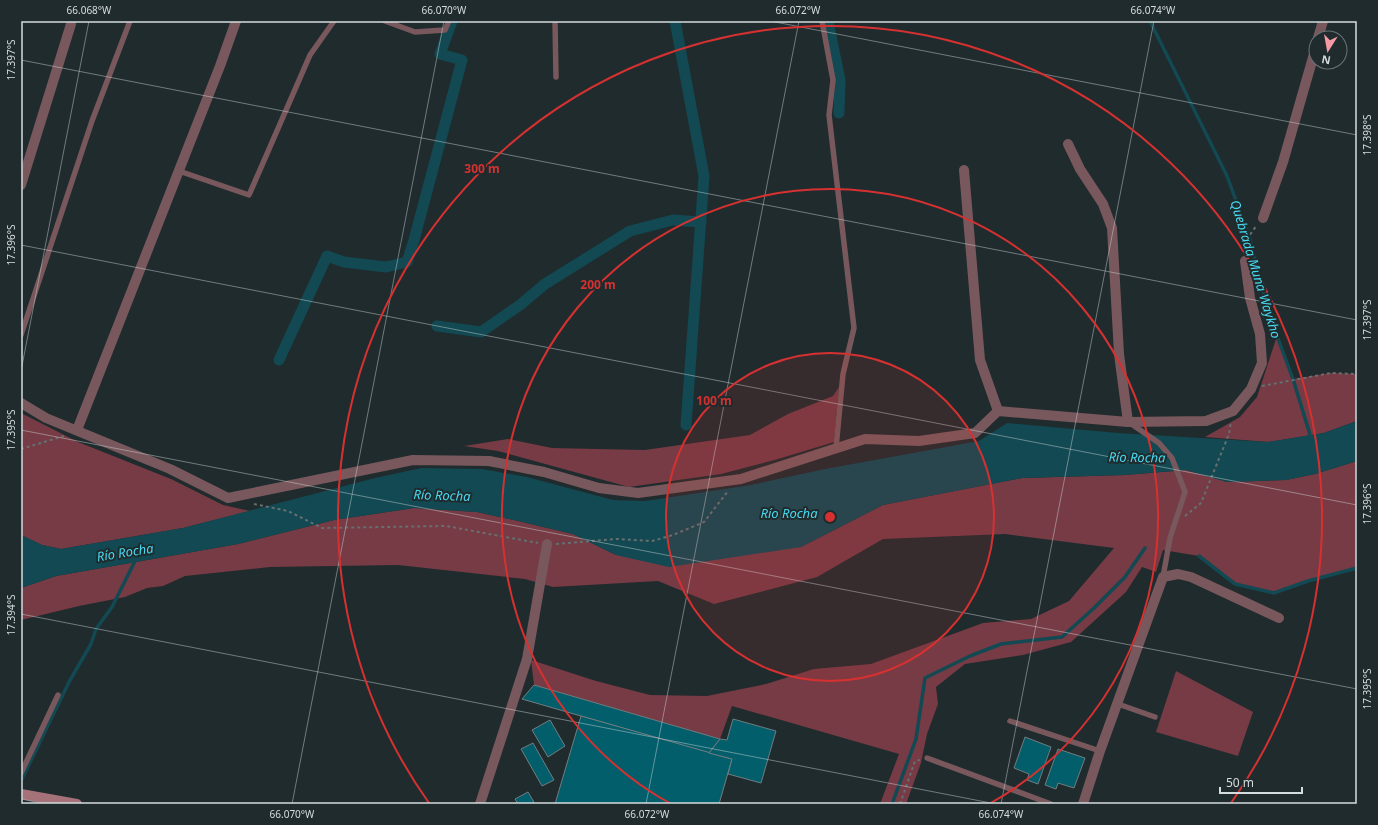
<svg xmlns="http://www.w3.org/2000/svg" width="1378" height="825" font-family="'Noto Sans',sans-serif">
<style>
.green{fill:#763b44}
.water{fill:#124952}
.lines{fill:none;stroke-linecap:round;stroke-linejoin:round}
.stream{stroke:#124952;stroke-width:3.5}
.canal{stroke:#124952;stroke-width:11}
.building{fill:#035e6b;stroke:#707d80}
.path{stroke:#666f71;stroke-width:2;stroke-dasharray:3 3;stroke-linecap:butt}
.service{stroke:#78585c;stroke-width:5.5}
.minor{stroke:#78585c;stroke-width:10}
.secondary{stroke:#a57279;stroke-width:10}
.ticks{fill:none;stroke:#d5dcde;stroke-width:1;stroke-opacity:0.45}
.ring{fill:none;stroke:#d63131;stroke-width:2}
.labels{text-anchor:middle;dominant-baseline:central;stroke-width:4;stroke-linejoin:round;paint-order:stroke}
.water-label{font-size:13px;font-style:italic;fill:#46d9f1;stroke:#202b2d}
.centre{fill:#d63131;stroke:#202b2d;stroke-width:2}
.ring-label{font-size:12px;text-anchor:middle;font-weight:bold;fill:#d63131;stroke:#202b2d;stroke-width:4;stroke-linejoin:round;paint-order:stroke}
.neatline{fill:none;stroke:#d5dcde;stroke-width:1.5}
.ticks-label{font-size:10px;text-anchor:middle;fill:#d5dcde}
</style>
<rect width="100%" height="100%" fill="#202b2d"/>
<g class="green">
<path d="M1277,336L1293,379L1331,373L1357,374V421L1324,433L1268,442L1205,437L1240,417L1257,397Z"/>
<path d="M839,387L834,442L778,459L721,474L629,487L498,451L464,446L508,439L552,448L645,450L750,435L788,414L833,396Z"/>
<path d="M21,413L78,442L171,479L223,505L250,511L183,528L61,549L42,545L21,535Z"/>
<path d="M1357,461V568L1308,581L1274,593L1235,584L1199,556L1163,550L1156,572L1142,567L1126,592L1071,642L1023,655L965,664L936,687L938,704L927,734L921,763L906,804H880L899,754L732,706L720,739L534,685L531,660L596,681L650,695L707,696L766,684L814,669L871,664L983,623L1031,619L1069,601L1114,548L1005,534L883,539L817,577L714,604L658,581L553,587L525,579L398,565L270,567L185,576L163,586L147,588L125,597L79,606L21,620V588L56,576L238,544L334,520L414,508L477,512L514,520L573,534L616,555L801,547L883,505L1022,478L1125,475L1186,470L1227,482L1286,480L1315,474Z"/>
<path d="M1176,671L1253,712L1238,756L1156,732Z"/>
</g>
<path class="water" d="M1357,421V461L1315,474L1286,480L1227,482L1186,470L1125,475L1022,478L883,505L801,547L669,567L616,555L573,534L514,520L477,512L414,508L334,520L238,544L56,576L21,588V535L42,545L61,549L90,544L183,528L375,478L421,468L482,469L527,477L613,500L645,501L751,485L825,469L979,441L1007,423L1118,433L1268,442L1324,433Z"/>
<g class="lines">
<g class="stream">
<path d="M1150,21L1227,176L1249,236L1270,317L1293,379L1311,438"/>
<path d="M1199,556L1235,584L1274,593L1308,581L1357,568"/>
<path d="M22,779L69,682L91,644L96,629L112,607L136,559"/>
<path d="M892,804L916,739L925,678L970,656L1001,644L1062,637L1094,608L1125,577L1145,548"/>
</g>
<g class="canal">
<path d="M675,21L704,176L686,425"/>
<path d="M828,21L840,80L839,113"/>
<path d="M437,326L481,332L520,305L545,284L630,231L673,220L701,222"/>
<path d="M279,360L327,256L344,262L386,267L407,262L414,240L462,60L440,54L452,21"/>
</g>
</g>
<g class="building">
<path d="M534,685L720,739L709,753L522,699Z"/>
<path d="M581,716L732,759L719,804H555Z"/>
<path d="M733,719L776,731L761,783L728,774L732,759L709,753L720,739L727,740Z"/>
<path d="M550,720L565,746L548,757L532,730Z"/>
<path d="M1025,737L1051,747L1038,784L1027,780L1029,774L1014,768Z"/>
<path d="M533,743L554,780L542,786L521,749Z"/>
<path d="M1058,749L1085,758L1074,788L1058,783L1056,789L1045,785Z"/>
<path d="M528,792L535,804H518L515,799Z"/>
</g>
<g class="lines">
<g class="path">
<path d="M1247,252L1249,236L1257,225"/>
<path d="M1262,386L1331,373L1357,374"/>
<path d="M21,449L64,436"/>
<path d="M254,504L288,511L322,528L446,526L538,543"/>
<path d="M1185,516L1201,503L1229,434L1231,422"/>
<path d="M556,544L617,539L652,541L673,535L704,522L728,491"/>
<path d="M900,804L915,761L920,760"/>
</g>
<g class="service">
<path d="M385,21L415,32L445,30L449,21"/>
<path d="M555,21L556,77"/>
<path d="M822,21L833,80L829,115L854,328L843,374L836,448"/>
<path d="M179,171L249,195L310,55L334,21"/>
<path d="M21,335L92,121L130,21"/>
<path d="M1130,423L1159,443L1172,458L1185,492L1170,538L1163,577"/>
<path d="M1118,704L1155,717"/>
<path d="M1010,721L1100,751"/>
<path d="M927,758L1051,804"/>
<path d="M21,773L58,695"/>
</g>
<g class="minor">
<path d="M1318,38L1323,21"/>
<path d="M1068,144L1080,169L1103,204L1112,228L1119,354L1128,422"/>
<path d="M964,170L980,360L998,411"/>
<path d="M21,185L71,24"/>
<path d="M1263,218L1283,162L1316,47"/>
<path d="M21,403L46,418L170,469L228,498L413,460L489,461L544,472L599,488L638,493L741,479L865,439L919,441L975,433L998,411L1128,422L1206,421L1233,411L1251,389L1262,363L1260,334L1250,298L1245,261"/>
<path d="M77,430L220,66L236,21"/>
<path d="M480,804L527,659L547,544"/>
<path d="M1083,804L1100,751L1163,577L1178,574L1191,577L1279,618"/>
</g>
<path class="secondary" d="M21,794L77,804"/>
</g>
<path class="ticks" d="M770,21L1357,135M21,60L1357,320M21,245L1357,505M21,371L89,21M21,430L1357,689M21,614L996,804M21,799L45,804M292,804L444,21M646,804L799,21M1001,804L1154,21M1356,804L1357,799"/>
<circle cx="830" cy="517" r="164" fill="#d63131" fill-opacity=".12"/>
<g class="ring">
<circle cx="830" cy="517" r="164"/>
<path d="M671 804A328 328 0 1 1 989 804"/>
<path d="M429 803A492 492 0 1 1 1231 803"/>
</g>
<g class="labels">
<g class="water-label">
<text transform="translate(1256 269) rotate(73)">Quebrada Muna Waykho</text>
<text transform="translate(1137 457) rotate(1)">Río Rocha</text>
<text transform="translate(442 495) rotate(2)">Río Rocha</text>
<text x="789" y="513">Río Rocha</text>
<text transform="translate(125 552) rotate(-9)">Río Rocha</text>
</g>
</g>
<circle cx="830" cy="517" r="6" class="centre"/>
<g class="ring-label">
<text x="482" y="173">300 m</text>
<text x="598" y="289">200 m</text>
<text x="714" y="405">100 m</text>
</g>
<rect width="1378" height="825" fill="none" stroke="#202b2d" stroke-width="44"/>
<g transform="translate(1328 50) rotate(191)"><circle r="19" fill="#202b2d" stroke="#687274"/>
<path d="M0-3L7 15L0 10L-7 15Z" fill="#f49aa6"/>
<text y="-6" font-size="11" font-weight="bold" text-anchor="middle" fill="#d5dcde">N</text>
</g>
<path d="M1220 787v6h82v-6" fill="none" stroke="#d5dcde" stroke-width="2"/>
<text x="1226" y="787" font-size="12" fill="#d5dcde" stroke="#202b2d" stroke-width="3" paint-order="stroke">50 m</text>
<rect x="22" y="22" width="1334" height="781" class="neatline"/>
<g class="ticks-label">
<text x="89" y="14">66.068°W</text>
<text x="444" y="14">66.070°W</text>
<text x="798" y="14">66.072°W</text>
<text x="1153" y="14">66.074°W</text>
<text transform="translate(11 60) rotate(-90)" y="4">17.397°S</text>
<text transform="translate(1367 135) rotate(-90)" y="4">17.398°S</text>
<text transform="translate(11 245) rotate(-90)" y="4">17.396°S</text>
<text transform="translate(1367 320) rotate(-90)" y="4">17.397°S</text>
<text transform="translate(11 430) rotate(-90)" y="4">17.395°S</text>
<text transform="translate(1367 504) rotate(-90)" y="4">17.396°S</text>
<text transform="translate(11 615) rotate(-90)" y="4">17.394°S</text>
<text transform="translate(1367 689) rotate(-90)" y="4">17.395°S</text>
<text x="292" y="818">66.070°W</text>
<text x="647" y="818">66.072°W</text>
<text x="1001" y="818">66.074°W</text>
</g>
</svg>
